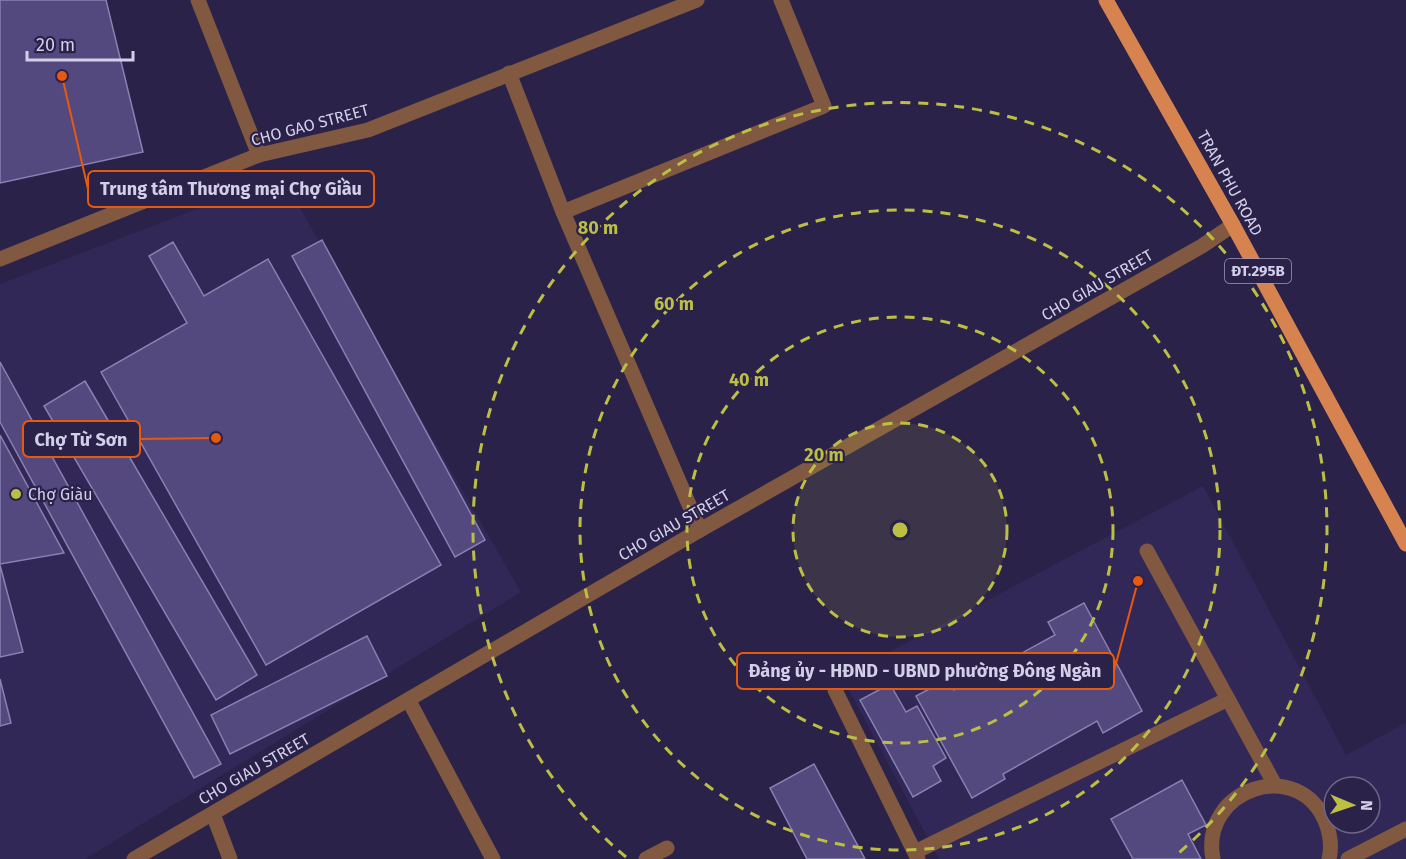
<svg xmlns="http://www.w3.org/2000/svg" width="1406" height="859" font-family="'Fira Sans',sans-serif">
<style>
.built{fill:#322857;fill-rule:evenodd}
.building{fill:#53497e;stroke:#8881b1;stroke-width:1.5}
.lines{fill:none;stroke-linecap:round;stroke-linejoin:round}
.service{stroke:#815840;stroke-width:15}
.minor{stroke:#815840;stroke-width:15}
.tertiary{stroke:#815840;stroke-width:15}
.primary{stroke:#d78350;stroke-width:15}
.ring{fill:none;stroke:#bcbf44;stroke-width:3;stroke-dasharray:10 8}
.poi-dot{fill:#bcbf44;stroke:#2b224a;stroke-width:2}
.labels{text-anchor:middle;dominant-baseline:central;stroke-width:4.5;stroke-linejoin:round;paint-order:stroke}
.shield{fill:#2b224a;stroke:#a09bb9;stroke-width:1.5}
.shield-label{font-size:15px;font-weight:bold;fill:#d2cfe9}
.street-label{font-size:16px;fill:#d2cfe9;stroke:#2b224a}
.poi-label{font-size:16px;fill:#d2cfe9;stroke:#2b224a;text-anchor:start}
.centre{fill:#bcbf44;stroke:#2b224a;stroke-width:3}
.ring-label{font-size:18px;text-anchor:middle;font-weight:bold;fill:#bcbf44;stroke:#2b224a;stroke-width:4.5;stroke-linejoin:round;paint-order:stroke}
.leader{fill:none;stroke:#e8590c;stroke-width:2}
.callout-dot{fill:#e8590c;stroke:#2b224a;stroke-width:2}
.callout{fill:#2b224a;stroke:#e8590c;stroke-width:2}
.callout-label{font-size:18px;text-anchor:middle;font-weight:bold;fill:#d2cfe9}
</style>
<rect width="100%" height="100%" fill="#2b224a"/>
<g class="built">
<path d="M282,177L521,592L85,859H0V284Z"/>
<path d="M1203,486L1346,755L1406,723V859H939L842,677ZM1334,787H1370V823H1334Z"/>
</g>
<g class="building">
<path d="M0,0H106L143,152L0,183Z"/>
<path d="M322,240L485,540L455,557L292,256Z"/>
<path d="M173,242L204,296L268,259L441,565L266,665L101,372L187,323L149,256Z"/>
<path d="M0,362L221,764L194,778L0,422Z"/>
<path d="M85,381L257,675L216,700L44,406Z"/>
<path d="M0,435L64,553L0,564Z"/>
<path d="M0,565L23,652L0,657Z"/>
<path d="M1084,603L1142,711L1103,733L1097,721L1003,774L1005,779L972,798L916,696L948,679L954,690L1055,635L1048,622Z"/>
<path d="M367,636L387,676L230,754L211,715Z"/>
<path d="M0,679L11,723L0,726Z"/>
<path d="M890,684L906,712L917,706L946,758L933,766L941,781L913,797L860,700Z"/>
<path d="M814,764L865,859H807L770,788Z"/>
<path d="M1182,780L1206,825L1188,834L1201,859H1133L1111,819Z"/>
</g>
<g class="lines">
<g class="service">
<path d="M1147,551L1275,785"/>
<path d="M213,814L230,859"/>
<path d="M915,852L1228,699"/>
<path d="M1213,859C1199,789 1299,755 1326,823C1330,834 1332,847 1329,859"/>
<path d="M1348,859L1406,829"/>
</g>
<g class="minor">
<path d="M198,0L259,155"/>
<path d="M509,73L563,212L824,106L781,0"/>
<path d="M563,212L700,530"/>
<path d="M0,259L259,155L368,130L697,0"/>
<path d="M835,690L918,859"/>
<path d="M409,701L493,859"/>
<path d="M646,859L667,848"/>
</g>
<path class="tertiary" d="M134,859L700,530L1202,246L1233,225"/>
<path class="primary" d="M1106,0L1233,225L1406,544"/>
</g>
<circle cx="900" cy="530" r="107" fill="#bcbf44" fill-opacity=".12"/>
<g class="ring">
<circle cx="900" cy="530" r="107"/>
<circle cx="900" cy="530" r="213"/>
<circle cx="900" cy="530" r="320"/>
<path d="M626 857A427 427 0 1 1 1174 857"/>
</g>
<circle class="poi-dot" cx="16" cy="494" r="6"/>
<g class="labels">
<rect class="shield" x="1225" y="259" width="66" height="24" rx="4.5"/>
<g class="shield-label">
<text x="1258" y="271">ĐT.295B</text>
</g>
<g class="street-label">
<text transform="translate(310 125) rotate(-15)">CHO GAO STREET</text>
<text transform="translate(1230 183) rotate(61)">TRAN PHU ROAD</text>
<text transform="translate(1097 285) rotate(-30)">CHO GIAU STREET</text>
<text transform="translate(674 525) rotate(-30)">CHO GIAU STREET</text>
<text transform="translate(254 769) rotate(-30)">CHO GIAU STREET</text>
</g>
<g class="poi-label">
<text x="28" y="494">Chợ Giàu</text>
</g>
</g>
<circle cx="900" cy="530" r="9" class="centre"/>
<g class="ring-label">
<text x="598" y="234">80 m</text>
<text x="674" y="310">60 m</text>
<text x="749" y="386">40 m</text>
<text x="824" y="461">20 m</text>
</g>
<path class="leader" d="M62 76L88 189M216 438L140 439M1138 581L1114 671"/>
<g class="callout-dot">
<circle cx="62" cy="76" r="6"/>
<circle cx="216" cy="438" r="6"/>
<circle cx="1138" cy="581" r="6"/>
</g>
<g class="callout">
<rect x="88" y="171" width="286" height="36" rx="6"/>
<rect x="23" y="421" width="117" height="36" rx="6"/>
<rect x="737" y="653" width="377" height="36" rx="6"/>
</g>
<g class="callout-label">
<text x="231" y="195">Trung tâm Thương mại Chợ Giầu</text>
<text x="81" y="446">Chợ Từ Sơn</text>
<text x="925" y="677">Đảng ủy - HĐND - UBND phường Đông Ngàn</text>
</g>
<g transform="translate(1352 805) rotate(92)"><circle r="28" fill="#2b224a" stroke="#6e678a" stroke-width="1.5"/>
<path d="M0-4.5L10 22L0 15L-10 22Z" fill="#bcbf44"/>
<text y="-9" font-size="16" font-weight="bold" text-anchor="middle" fill="#d2cfe9">N</text>
</g>
<path d="M27 51v9h106v-9" fill="none" stroke="#d2cfe9" stroke-width="3"/>
<text x="36" y="51" font-size="18" fill="#d2cfe9" stroke="#2b224a" stroke-width="4.5" paint-order="stroke">20 m</text>
</svg>
